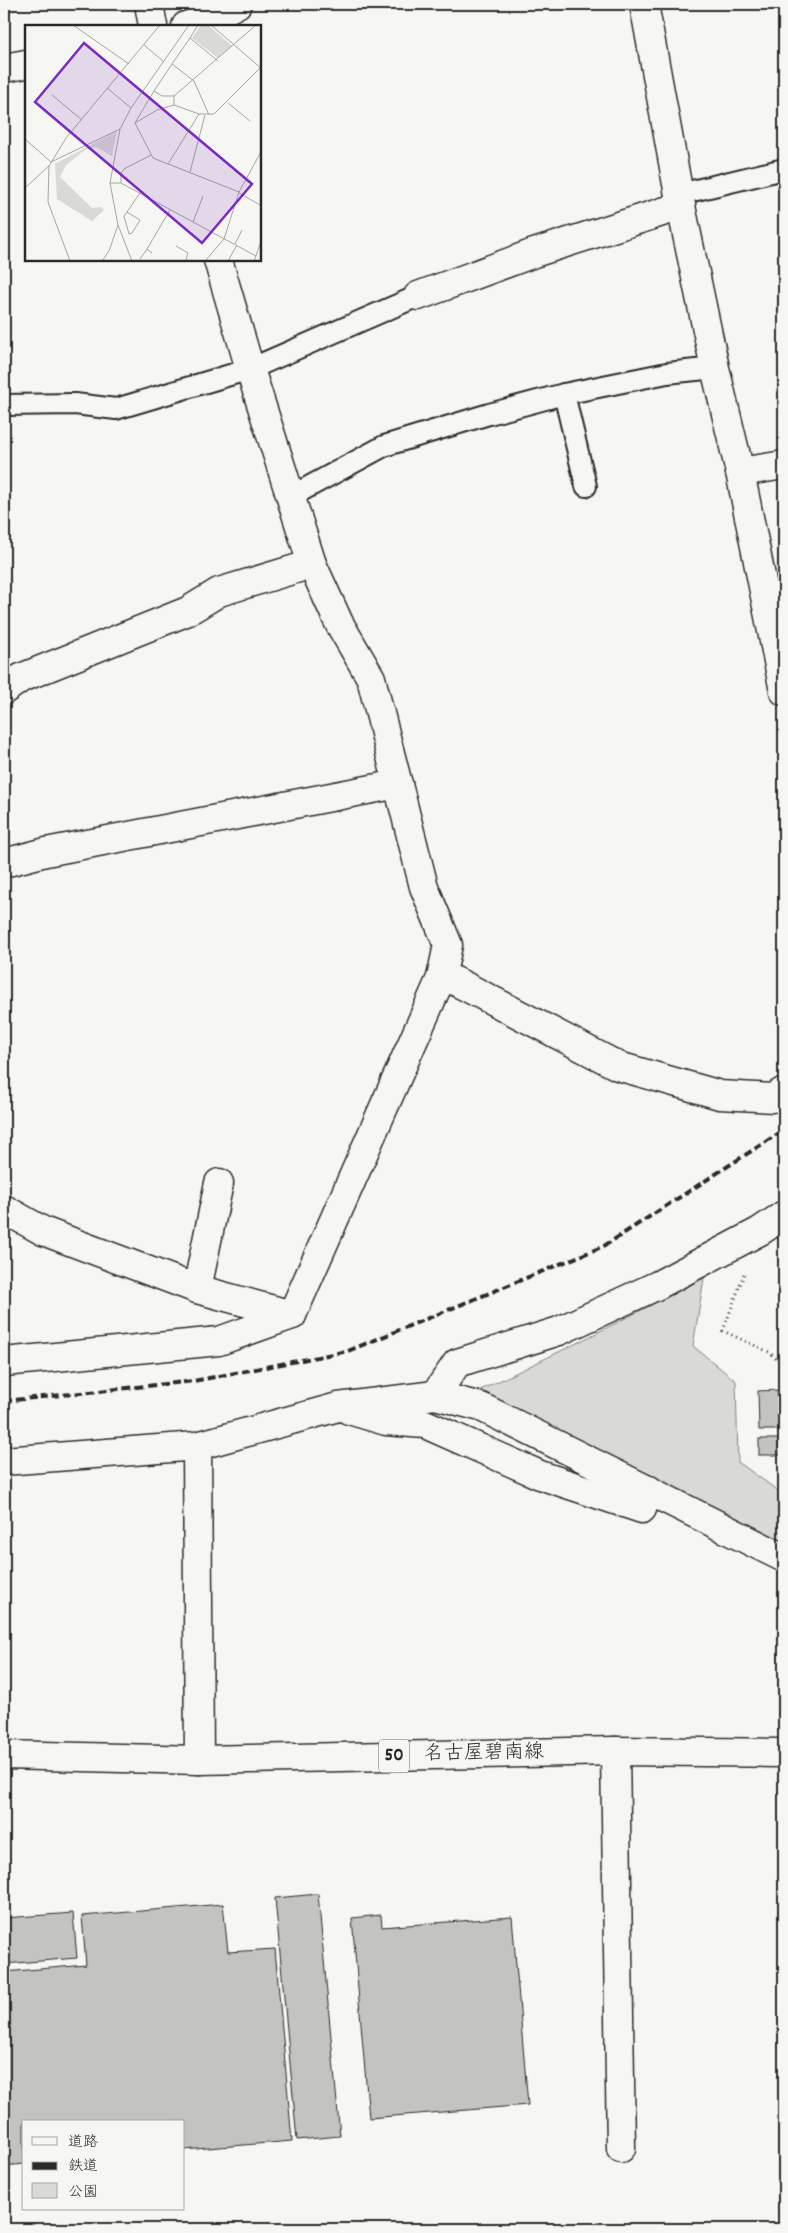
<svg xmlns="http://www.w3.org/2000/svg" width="788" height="2233" font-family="Dekko,'Klee One',sans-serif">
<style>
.green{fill:#d9d9d5;stroke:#828280}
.building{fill:#c3c3c0;stroke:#2b2b2b}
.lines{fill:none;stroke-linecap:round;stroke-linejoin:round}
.service-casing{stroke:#2b2b2b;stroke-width:24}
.minor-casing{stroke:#2b2b2b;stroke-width:31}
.primary-casing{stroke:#2b2b2b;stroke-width:31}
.path{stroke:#2b2b2b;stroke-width:3;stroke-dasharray:1 4;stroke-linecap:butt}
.service{stroke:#f6f6f2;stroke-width:20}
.minor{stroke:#f6f6f2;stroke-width:28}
.primary{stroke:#f6f6f2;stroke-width:28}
.rail{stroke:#2b2b2b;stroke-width:4;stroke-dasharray:8 4;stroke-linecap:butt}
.labels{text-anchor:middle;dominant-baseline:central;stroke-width:4;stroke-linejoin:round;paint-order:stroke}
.shield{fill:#f6f6f2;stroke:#686867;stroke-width:1}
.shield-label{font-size:19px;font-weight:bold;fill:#2b2b2b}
.street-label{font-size:20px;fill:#2b2b2b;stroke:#f6f6f2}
.inset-road{fill:none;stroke:#a5a5a2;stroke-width:1}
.view{fill:#7b2cbf;fill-opacity:0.15;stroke:#7b2cbf;stroke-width:2.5}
.inset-edge{fill:none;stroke:#2b2b2b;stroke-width:2.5}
</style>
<rect width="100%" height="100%" fill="#f6f6f2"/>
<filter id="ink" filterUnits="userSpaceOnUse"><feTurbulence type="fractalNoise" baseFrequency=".02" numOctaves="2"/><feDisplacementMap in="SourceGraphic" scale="10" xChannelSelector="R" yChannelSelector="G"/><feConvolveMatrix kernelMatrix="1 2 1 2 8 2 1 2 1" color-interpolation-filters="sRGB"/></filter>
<g filter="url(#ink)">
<path class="green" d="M704,1278L693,1346L736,1381L738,1462L784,1495V1548L470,1395L569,1347Z"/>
<g class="building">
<path d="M778,1390L779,1430H759L758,1391Z"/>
<rect x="759" y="1439" width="22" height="16"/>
<path d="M318,1894L340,2136L297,2140L275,1898Z"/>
<path d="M223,1904L228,1952L275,1949L292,2141L184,2150V2122H24V2164L4,2166V1972L86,1965L82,1916Z"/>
<path d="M73,1913L77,1958L4,1964V1918Z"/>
<path d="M381,1915L382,1927L512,1917L528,2105L369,2118L352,1918Z"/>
</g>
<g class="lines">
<g class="service-casing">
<g id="service">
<path d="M680,194L784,169"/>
<path d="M564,394L586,486"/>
<path d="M4,405L75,404L116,409L250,369L418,296"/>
<path d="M290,497L384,446L489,414L564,394L667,373L715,368"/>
</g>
</g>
<g class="minor-casing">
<g id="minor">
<path d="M149,4L153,26"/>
<path d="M644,4L681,206L715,368L740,472L784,691"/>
<path d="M186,26L212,17L237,4"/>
<path d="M4,68L26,64"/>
<path d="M418,296L534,253L681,206"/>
<path d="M740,472L784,465"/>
<path d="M4,690L21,678L188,611L219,592L312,564"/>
<path d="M4,863L46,852L398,784"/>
<path d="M441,978L455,981L618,1066L720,1095L773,1098L784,1091"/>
<path d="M4,1209L43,1231L197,1289L292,1315L441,978L448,945L424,887L371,678L339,623L312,564L250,369L218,260"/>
<path d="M197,1289L219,1183"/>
<path d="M4,1362L219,1341L292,1315"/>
<path d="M435,1395L481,1407L784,1558"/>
<path d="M349,1410L386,1421L425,1424L540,1475L642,1509L649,1490"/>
<path d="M197,1446L199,1760"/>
<path d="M4,1461L197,1446L338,1407L435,1395L457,1363L559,1331L658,1285L760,1231L784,1215"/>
<path d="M615,1751L621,2148"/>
</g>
</g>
<g class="primary-casing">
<path id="primary" d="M4,1755L199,1760L615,1751L784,1753"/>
</g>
<path class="path" d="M744,1274L723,1331L769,1352L784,1366"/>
<use href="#service" class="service"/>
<use href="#minor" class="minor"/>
<use href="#primary" class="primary"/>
<path class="rail" d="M4,1401L194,1381L348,1351L604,1246L784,1130"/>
</g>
</g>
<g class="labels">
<rect class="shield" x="379" y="1739.5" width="30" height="33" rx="4"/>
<g class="shield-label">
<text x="394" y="1756">50</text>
</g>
<g class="street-label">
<text transform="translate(484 1754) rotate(-1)">名古屋碧南線</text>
</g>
</g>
<g transform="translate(25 25)">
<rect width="236" height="236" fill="#f6f6f2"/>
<path d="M176,0H183L207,21L193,33L167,13ZM92,106L87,131L71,122L60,125L41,140L35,152L67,183L76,182L79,185L67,196L32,174L30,139Z" fill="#d9d9d5"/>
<path class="inset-road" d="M48,0L104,39M186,0L237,44M165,13L173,0M119,20L139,37M82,63L106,83M129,66L147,39M27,70L57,95M203,78L225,96M149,80V71L231,0M184,90L169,56L147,39L165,13L193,36M110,98L129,66L137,71H149M0,114L26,137L95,104M143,139L174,89M165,147L180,90M85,158H96L231,231M96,158V148L99,144L126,130M0,163L24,141M214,167L128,133L110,98L132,85L149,80L174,89H189L237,41M214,168L237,181M102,187L115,195L107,208L104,209L99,191L102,187L115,168M168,197L178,171M93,200L107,236M210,219L217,205M151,221L163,228L161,235M122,224L145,185M115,234L122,224L127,228M45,236L23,177L24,141L41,113L135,0M77,236L84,226L93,200L85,158L95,104L106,83L164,0M180,236L199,214L214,167L237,125M203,236L212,220M229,236L237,214"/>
<path class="view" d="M59,18L227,159L177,218L10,77Z"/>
<rect width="236" height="236" class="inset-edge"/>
</g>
<rect width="788" height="2233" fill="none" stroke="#f6f6f2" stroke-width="20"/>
<rect x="10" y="10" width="768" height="2213" fill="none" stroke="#2b2b2b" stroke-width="2" filter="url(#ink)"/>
<rect x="22" y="2120" width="162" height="90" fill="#f6f6f2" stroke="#a5a5a2"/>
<rect x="32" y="2137" width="25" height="8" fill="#f6f6f2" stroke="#a5a5a2"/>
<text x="68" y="2146" font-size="15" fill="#2b2b2b">道路</text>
<rect x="32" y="2162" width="25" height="8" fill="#2b2b2b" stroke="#a5a5a2"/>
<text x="68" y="2170" font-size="15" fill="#2b2b2b">鉄道</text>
<rect x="32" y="2183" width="25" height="15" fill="#d9d9d5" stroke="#a5a5a2"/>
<text x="68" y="2196" font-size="15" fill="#2b2b2b">公園</text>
</svg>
